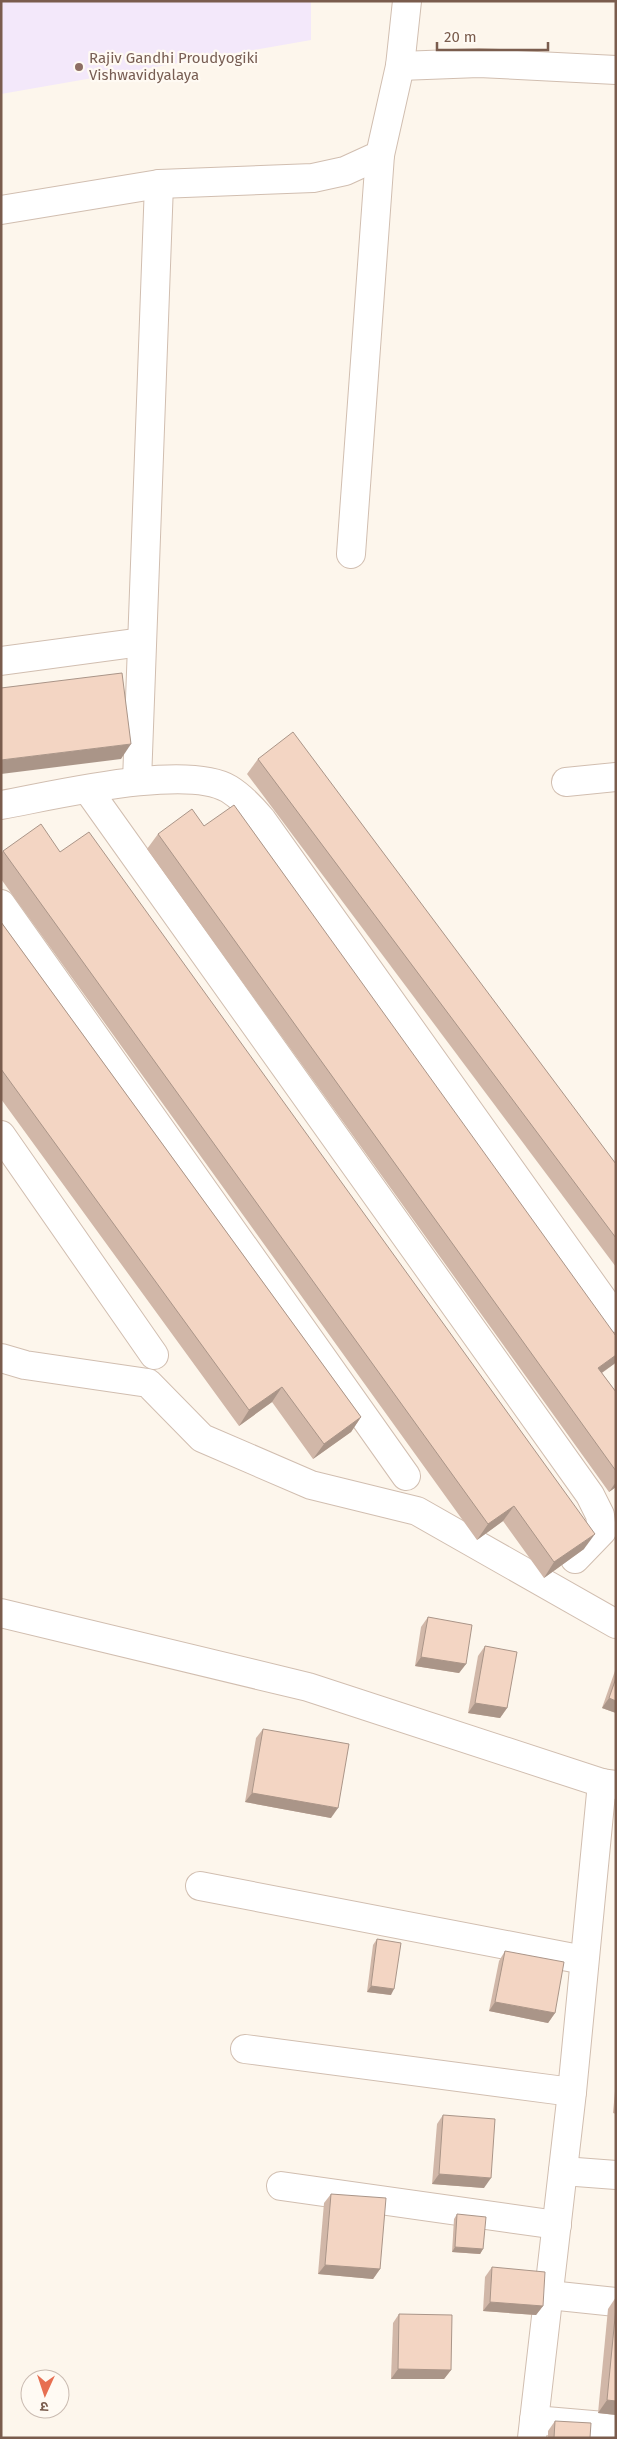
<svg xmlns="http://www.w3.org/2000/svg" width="617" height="2439" font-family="'Fira Sans','Noto Sans Devanagari',sans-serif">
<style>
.education{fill:#f3e8fa}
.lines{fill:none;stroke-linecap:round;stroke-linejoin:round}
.minor-casing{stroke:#d1beb0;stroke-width:30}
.minor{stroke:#fff;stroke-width:28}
.wall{fill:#d1b7a8}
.shaded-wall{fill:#aa9588}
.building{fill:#f3d5c3;stroke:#aa9588}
.education-dot{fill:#8d6e63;stroke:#fffaf3;stroke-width:2}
.labels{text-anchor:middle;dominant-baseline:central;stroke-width:4.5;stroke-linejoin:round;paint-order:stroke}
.education-label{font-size:15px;fill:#785e54;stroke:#fffaf3;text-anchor:start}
</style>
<rect width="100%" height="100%" fill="#fdf6ec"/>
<path class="education" d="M1,1H311V40L1,94Z"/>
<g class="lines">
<g class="minor-casing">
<g id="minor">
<path d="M400,66L479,63L616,70"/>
<path d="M1,210L159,184L313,178L345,171L380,155L400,66L407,1"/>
<path d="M351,554L380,155"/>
<path d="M1,661L142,642"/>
<path d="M137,781L159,184"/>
<path d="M566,782L616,777"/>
<path d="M88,790L590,1495L600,1515L602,1531L575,1559"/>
<path d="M1,805C52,796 186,763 229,789C242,797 252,808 262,820L616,1318"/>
<path d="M1,904L406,1476"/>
<path d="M1,1135L154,1355"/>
<path d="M1,1358L25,1365L148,1383L202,1438L311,1485L417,1511L616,1624"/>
<path d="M1,1613L308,1687L602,1783L616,1785"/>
<path d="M200,1886L584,1960"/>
<path d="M245,2049L572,2092"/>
<path d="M563,2171L616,2175"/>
<path d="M281,2186L557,2225"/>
<path d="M549,2295L616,2302"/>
<path d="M534,2420L616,2427"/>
<path d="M532,2438L572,2092L602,1783"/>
</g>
</g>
<use href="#minor" class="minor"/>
</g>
<g class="wall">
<path d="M258,759L616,1164V1267L247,774Z"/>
<path d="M204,826L616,1336V1362L614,1364L602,1373L616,1392V1487L609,1492L147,849L158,834Z"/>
<path d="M3,851L60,852L584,1549L544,1578L503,1521L477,1540L1,879V854Z"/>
<path d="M1,922L361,1417L351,1432L313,1459L272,1402L239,1426L1,1099Z"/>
<path d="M428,1617L466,1664L459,1673L415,1666L421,1627Z"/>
<path d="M485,1646L507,1708L500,1718L468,1713L478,1656Z"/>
<path d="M616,1668V1713L602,1708Z"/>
<path d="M263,1729L331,1818L245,1802L256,1738Z"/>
<path d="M377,1939L391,1995L367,1992L373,1945Z"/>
<path d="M505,1951L555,2013L548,2023L489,2011L499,1961Z"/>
<path d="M616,2089V2114L613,2113L615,2091Z"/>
<path d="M443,2115L484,2188L432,2184L437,2124Z"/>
<path d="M331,2194L380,2269L373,2279L318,2274L324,2203Z"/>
<path d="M457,2214L483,2249L480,2254L452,2252L454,2219Z"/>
<path d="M492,2267L543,2306L536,2315L483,2311L485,2277Z"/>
<path d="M616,2297V2415L598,2413L608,2309Z"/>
<path d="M399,2314L451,2370L444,2379H391L393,2323Z"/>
<path d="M555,2421L590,2438H548V2431Z"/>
</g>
<g class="shaded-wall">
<path d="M131,744L121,759L1,774V760Z"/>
<path d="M616,1355V1362L614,1364L587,1383L598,1368Z"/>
<path d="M282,1387L272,1402L239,1426L249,1410Z"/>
<path d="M361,1417L351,1432L313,1459L324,1444Z"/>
<path d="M616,1482V1487L609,1492Z"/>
<path d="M514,1506L503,1521L477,1540L488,1524Z"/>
<path d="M595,1534L584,1549L544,1578L554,1562Z"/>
<path d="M421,1657L466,1664L459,1673L415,1666Z"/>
<path d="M609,1698L616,1701V1713L602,1708Z"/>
<path d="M475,1703L507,1708L500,1718L468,1713Z"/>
<path d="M252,1793L338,1808L331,1818L245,1802Z"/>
<path d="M371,1986L394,1989L391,1995L367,1992Z"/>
<path d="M495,2002L555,2013L548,2023L489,2011Z"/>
<path d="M439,2174L491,2178L484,2188L432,2184Z"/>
<path d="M455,2247L483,2249L480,2254L452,2252Z"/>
<path d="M325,2265L380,2269L373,2279L318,2274Z"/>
<path d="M490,2302L543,2306L536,2315L483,2311Z"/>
<path d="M398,2369L451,2370L444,2379H391Z"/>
<path d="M607,2400L616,2401V2415L598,2413Z"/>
</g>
<g class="building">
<path d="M122,673L131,744L1,760V688Z"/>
<path d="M293,732L616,1164V1238L258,759Z"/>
<path d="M234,805L616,1336V1355L598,1368L616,1392V1471L158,834L192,809L204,826Z"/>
<path d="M41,824L60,852L89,832L595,1534L554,1562L514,1506L488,1524L3,851Z"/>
<path d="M1,922L361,1417L324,1444L282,1387L249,1410L1,1069Z"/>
<path d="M428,1617L472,1625L466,1664L421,1657Z"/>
<path d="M485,1646L517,1652L507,1708L475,1703Z"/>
<path d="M616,1678V1701L609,1698Z"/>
<path d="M263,1729L349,1744L338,1808L252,1793Z"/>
<path d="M377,1939L401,1943L394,1989L371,1986Z"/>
<path d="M505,1951L564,1962L555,2013L495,2002Z"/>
<path d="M443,2115L495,2119L491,2178L439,2174Z"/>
<path d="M331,2194L386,2198L380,2269L325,2265Z"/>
<path d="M457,2214L486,2217L483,2249L455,2247Z"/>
<path d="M492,2267L545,2272L543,2306L490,2302Z"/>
<path d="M616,2307V2401L607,2400Z"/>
<path d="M399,2314L452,2315L451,2370L398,2369Z"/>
<path d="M555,2421L591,2423L590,2438H554Z"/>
</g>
<circle class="education-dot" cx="79" cy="67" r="5"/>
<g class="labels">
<g class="education-label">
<text x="89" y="58">Rajiv Gandhi Proudyogiki<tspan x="89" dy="17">Vishwavidyalaya</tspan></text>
</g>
</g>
<rect width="617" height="2439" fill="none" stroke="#7a5c4d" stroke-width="5"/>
<g transform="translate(45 2394) rotate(183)"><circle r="24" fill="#fffaf3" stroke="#cabbb1"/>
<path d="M0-4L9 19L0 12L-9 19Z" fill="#e76f51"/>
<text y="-8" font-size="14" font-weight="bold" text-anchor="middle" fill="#7a5c4d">उ</text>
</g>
<path d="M437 42v8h111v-8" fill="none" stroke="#7a5c4d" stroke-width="2.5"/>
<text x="444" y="42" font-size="15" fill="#7a5c4d" stroke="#fffaf3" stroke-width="4" paint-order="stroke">20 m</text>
</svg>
